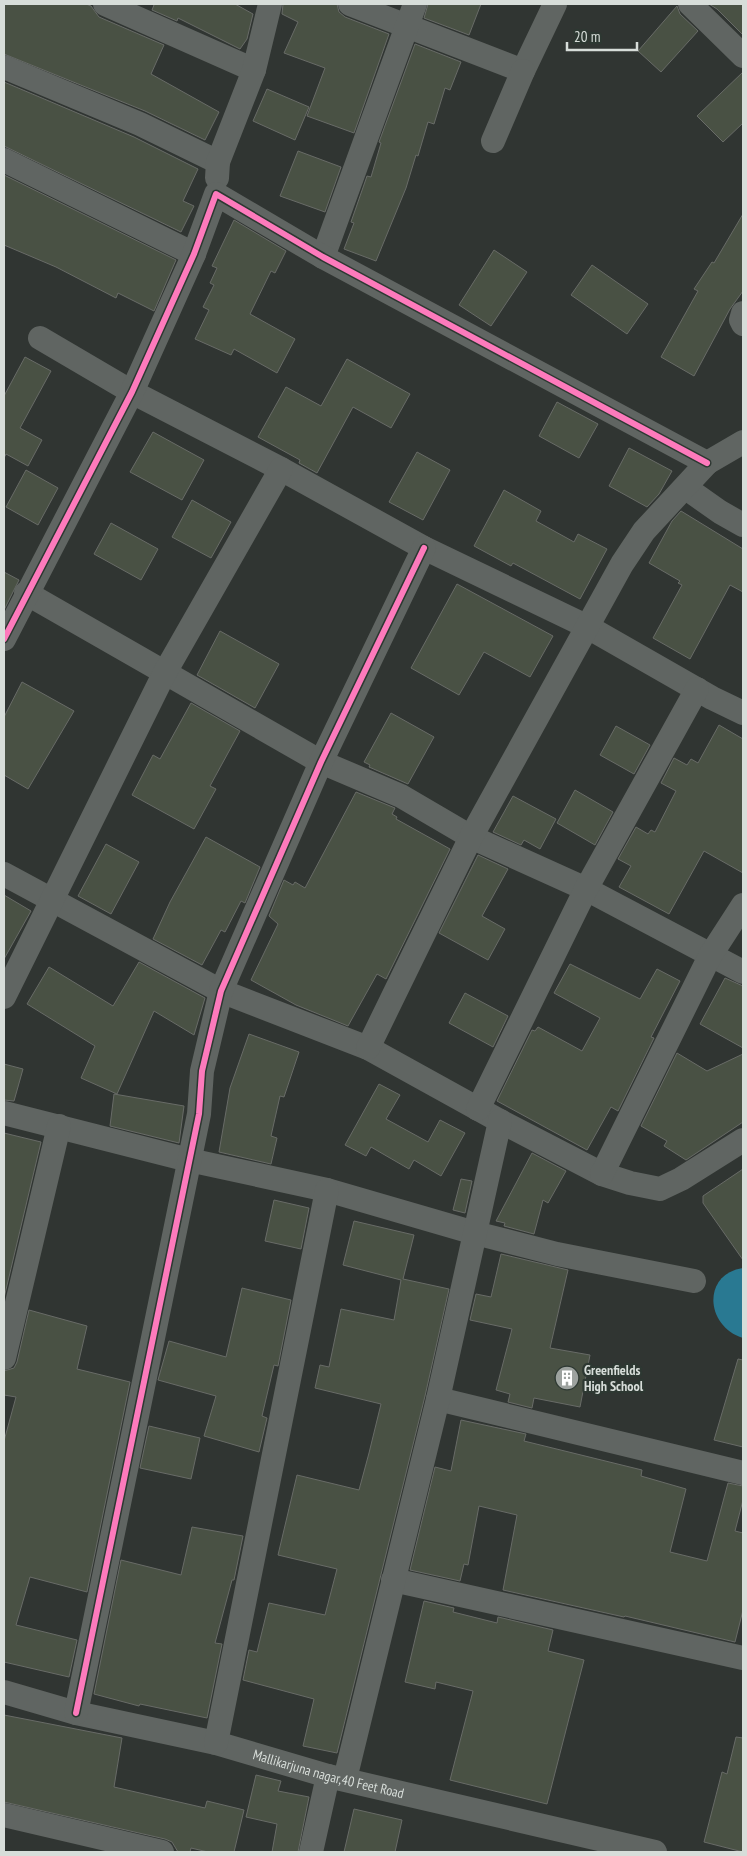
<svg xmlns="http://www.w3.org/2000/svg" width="747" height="1856" font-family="'PT Sans Narrow',sans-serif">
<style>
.water{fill:#297992}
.building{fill:#495144;stroke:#686b67}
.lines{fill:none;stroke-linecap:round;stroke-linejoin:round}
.minor{stroke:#606562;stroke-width:24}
.cycleway-casing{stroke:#2d3832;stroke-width:9}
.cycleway{stroke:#fd7abc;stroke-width:6}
.labels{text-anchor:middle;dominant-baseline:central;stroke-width:4.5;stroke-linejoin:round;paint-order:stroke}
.poi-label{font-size:14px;font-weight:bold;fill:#d7ddd9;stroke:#2d3832;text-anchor:start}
.street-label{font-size:14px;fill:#d7ddd9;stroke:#2d3832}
</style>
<rect width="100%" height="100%" fill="#303532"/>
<path class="water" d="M743,1268V1338C705,1326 702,1274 743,1268Z"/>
<g class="building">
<path d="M4,4H86L91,6L99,17L164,45L151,74L219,112L205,140L145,111L4,54Z"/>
<path d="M151,4H235L253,14L247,39L240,49L178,18L177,21L152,10L154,5Z"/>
<path d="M283,4H337L339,12L345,17L389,34L354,133L307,116L325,68L284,53L298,22L282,14Z"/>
<path d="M428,4H481L469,35L424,18Z"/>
<path d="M709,4H743V35L717,9Z"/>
<path d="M677,6L680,14L698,31L661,72L638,51Z"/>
<path d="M415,44L461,62L450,90L445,88L434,124L428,122L418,156L416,155L406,188L376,261L344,249L354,223L351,222L367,176L371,177L381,143L379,142Z"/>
<path d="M743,72V123L723,142L697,116Z"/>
<path d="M4,82L134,137L198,169L183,201L194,206L181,232L4,146Z"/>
<path d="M267,89L309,107L295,140L253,121Z"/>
<path d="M298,151L341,167L325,212L280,196Z"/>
<path d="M4,175L176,260L154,311L118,293L116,298L56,267L4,245Z"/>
<path d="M743,214V291L730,309L694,376L661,357L698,291L694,289L712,262L714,263Z"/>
<path d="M234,220L286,251L275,273L271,271L250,314L295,339L277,373L234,349L231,355L195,339L209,310L203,307L214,285L210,283L217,268L212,266Z"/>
<path d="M494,250L527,272L491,326L459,305Z"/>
<path d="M592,265L648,304L627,334L571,295Z"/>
<path d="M25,357L51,371L20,428L42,440L28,466L6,454L4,458V396Z"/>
<path d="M347,359L410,394L391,428L353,407L317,473L299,463L300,460L258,437L286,387L321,406Z"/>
<path d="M557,402L598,424L579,458L539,436Z"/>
<path d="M153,432L204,460L182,500L130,472Z"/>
<path d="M629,448L672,471L659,494L647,507L609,486Z"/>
<path d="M417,452L450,470L423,520L389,502Z"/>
<path d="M26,470L58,488L38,525L6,507Z"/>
<path d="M504,490L541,511L536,521L574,542L578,534L607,549L580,599L513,563L511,566L474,546Z"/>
<path d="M192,500L231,522L211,558L172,537Z"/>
<path d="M681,511L743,549V592L730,585L690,659L653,638L682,585L678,583L680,581L649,563L672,521Z"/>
<path d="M111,523L158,549L141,580L94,554Z"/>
<path d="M4,572L19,580L4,610Z"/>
<path d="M457,584L553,636L530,677L484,652L459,695L411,668Z"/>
<path d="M220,631L279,664L255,708L197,675Z"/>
<path d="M22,682L74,711L28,789L4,775V717Z"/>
<path d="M191,703L240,731L210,786L216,789L194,829L132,795L153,755L160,759Z"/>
<path d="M391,713L434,737L408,784L369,767L370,765L364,762Z"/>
<path d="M719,725L743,739V873L704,851L669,914L619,887L631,866L618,859L636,827L648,834L651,830L655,832L676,791L661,783L674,758L687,765L691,759L698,763Z"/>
<path d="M616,726L650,745L634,774L600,755Z"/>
<path d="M575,790L613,812L595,845L557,823Z"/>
<path d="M356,792L395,808L392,814L397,817L396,819L450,849L386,979L377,974L348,1026L296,1005L251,980L278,924L269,916L284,880L293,885L295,882L305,888Z"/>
<path d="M513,796L556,819L540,849L524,840L521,845L493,832Z"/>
<path d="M206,837L260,867L245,903L241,901L225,932L221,930L202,965L153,939L170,902Z"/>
<path d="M106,844L139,862L111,914L78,896Z"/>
<path d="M478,855L508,869L482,916L505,929L488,960L439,933Z"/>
<path d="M4,895L31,911L4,959Z"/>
<path d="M139,962L205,998L194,1035L154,1011L117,1094L81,1078L95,1046L27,1004L49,967L113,1006Z"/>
<path d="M570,964L640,999L657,969L680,981L651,1037L654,1038L618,1111L611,1107L587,1150L497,1101L532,1030L535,1031L538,1027L582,1051L600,1018L554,993Z"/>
<path d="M725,978L743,986V1048L700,1024Z"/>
<path d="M465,993L508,1016L493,1047L449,1023Z"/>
<path d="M249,1034L299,1052L284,1097L280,1096L271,1136L277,1138L271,1164L219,1152L230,1088Z"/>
<path d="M677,1053L707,1071L743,1054V1122L686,1160L664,1146L667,1141L641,1126Z"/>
<path d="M4,1064L23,1069L14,1101L4,1100Z"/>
<path d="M379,1084L400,1095L386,1119L428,1142L440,1120L465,1133L441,1176L414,1160L409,1169L371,1147L366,1156L345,1145Z"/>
<path d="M114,1094L184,1106L179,1143L110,1126Z"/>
<path d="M4,1133L41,1142L4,1298Z"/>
<path d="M532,1153L566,1171L548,1203L543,1200L534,1234L504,1226L505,1223L496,1221Z"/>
<path d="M743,1169V1260L703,1203V1196Z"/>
<path d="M461,1179L472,1181L465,1213L453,1210Z"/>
<path d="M274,1200L309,1208L301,1249L265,1241Z"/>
<path d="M354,1221L414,1235L403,1279L449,1289L425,1396L337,1753L303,1746L314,1699L243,1680L249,1650L257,1652L269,1603L325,1615L337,1569L278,1555L297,1475L359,1490L369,1453L381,1404L315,1388L320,1365L329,1367L341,1309L394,1320L401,1280L343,1265Z"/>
<path d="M501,1254L568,1270L550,1348L590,1355L580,1407L534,1398L532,1408L508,1402L510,1394L496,1390L512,1329L470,1320L476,1294L491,1297Z"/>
<path d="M242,1288L291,1300L278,1366L274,1365L262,1416L267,1418L259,1452L204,1436L216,1396L158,1380L169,1341L226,1357Z"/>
<path d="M29,1310L87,1326L77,1369L130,1382L87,1592L30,1577L16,1625L77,1640L69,1677L4,1662V1441L16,1397L4,1395V1371L14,1368L17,1362Z"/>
<path d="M738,1359L743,1360V1447L714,1440Z"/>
<path d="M461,1420L526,1434L524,1441L642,1470L641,1476L686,1489L670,1552L707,1561L728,1483L743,1486V1500L735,1531L743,1533V1610L735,1642L625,1616L624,1617L503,1590L517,1515L479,1506L468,1565L464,1564L460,1581L410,1570L435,1467L451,1471Z"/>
<path d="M149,1426L200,1438L191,1479L140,1468Z"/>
<path d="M192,1527L243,1536L234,1580H232L215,1643L222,1644L207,1718L140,1704L139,1706L94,1694L121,1560L181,1575Z"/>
<path d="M424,1601L454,1608L453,1612L497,1623L498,1617L553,1630L548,1651L584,1660L547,1804L450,1780L473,1691L436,1682L435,1689L405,1682Z"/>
<path d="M4,1715L122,1738L114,1787L205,1808L207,1801L244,1810L234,1852H208L191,1848L190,1852H178L172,1842L165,1839L4,1802Z"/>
<path d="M736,1737L743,1738V1852L704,1842L722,1772L727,1774Z"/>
<path d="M256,1775L281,1781L278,1791L309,1797L298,1852H272L277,1824L246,1817Z"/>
<path d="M354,1809L402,1820L395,1852H344Z"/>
</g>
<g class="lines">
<g class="minor">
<path d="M105,4L254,70"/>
<path d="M350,4L523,71L555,4"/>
<path d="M690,4L743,56"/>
<path d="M4,67L140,124L218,162"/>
<path d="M493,141L523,71"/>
<path d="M4,160L194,254"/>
<path d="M217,178L218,162L254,70L270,4"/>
<path d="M323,257L415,4"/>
<path d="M743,313L741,320L743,324"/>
<path d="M40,338L132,392L281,469L424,548L586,626L712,698L743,713"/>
<path d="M686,488L720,512L743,525"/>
<path d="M26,593L321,762L401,796L471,837L586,889L743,972"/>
<path d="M4,639L132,392L194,254L216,194L323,257L707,463"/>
<path d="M4,874L221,991L368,1048L500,1121L602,1174L630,1183L660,1189L681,1179L743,1140"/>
<path d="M4,997L164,674L281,469"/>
<path d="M368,1048L471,837L622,564L644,531L707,463L743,442"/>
<path d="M478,1109L586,889L697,689"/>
<path d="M4,1113L189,1160L327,1190L475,1233L557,1254L694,1281"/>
<path d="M602,1174L710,956L743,905"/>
<path d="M4,1358L59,1126"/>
<path d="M438,1399L743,1473"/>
<path d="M393,1580L743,1658"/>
<path id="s1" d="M4,1692L76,1713L216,1743L328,1776L655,1852"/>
<path d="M76,1713L199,1114L202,1071L221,991L321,762L424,548"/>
<path d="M216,1743L327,1190"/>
<path d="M345,1779L438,1399L500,1121"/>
<path d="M4,1815L162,1852"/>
<path d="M311,1852L328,1776"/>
</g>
<g class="cycleway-casing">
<g id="cycleway">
<path d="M4,639L132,392L194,254L216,194L323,257L707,463"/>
<path d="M76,1713L199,1114L202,1071L221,991L321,762L424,548"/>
</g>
</g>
<use href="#cycleway" class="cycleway"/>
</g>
<defs>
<g id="building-disc" transform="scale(1.25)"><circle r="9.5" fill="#9da29f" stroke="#2d3832"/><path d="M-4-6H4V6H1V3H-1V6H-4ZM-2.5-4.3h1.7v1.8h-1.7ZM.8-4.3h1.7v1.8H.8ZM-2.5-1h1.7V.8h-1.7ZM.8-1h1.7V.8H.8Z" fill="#fff"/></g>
</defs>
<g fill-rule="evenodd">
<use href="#building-disc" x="567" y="1378"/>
</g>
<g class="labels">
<g class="poi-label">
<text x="584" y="1370">Greenfields<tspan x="584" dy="16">High School</tspan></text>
</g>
<g class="street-label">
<text stroke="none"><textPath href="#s1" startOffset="335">Mallikarjuna nagar,40 Feet Road</textPath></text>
</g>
</g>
<rect width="747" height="1856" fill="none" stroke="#d7ddd9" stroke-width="10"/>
<path d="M567 42v8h70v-8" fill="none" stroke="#d7ddd9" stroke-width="2.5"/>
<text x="574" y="42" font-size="15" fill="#d7ddd9" stroke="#2d3832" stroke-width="4" paint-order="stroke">20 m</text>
</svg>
